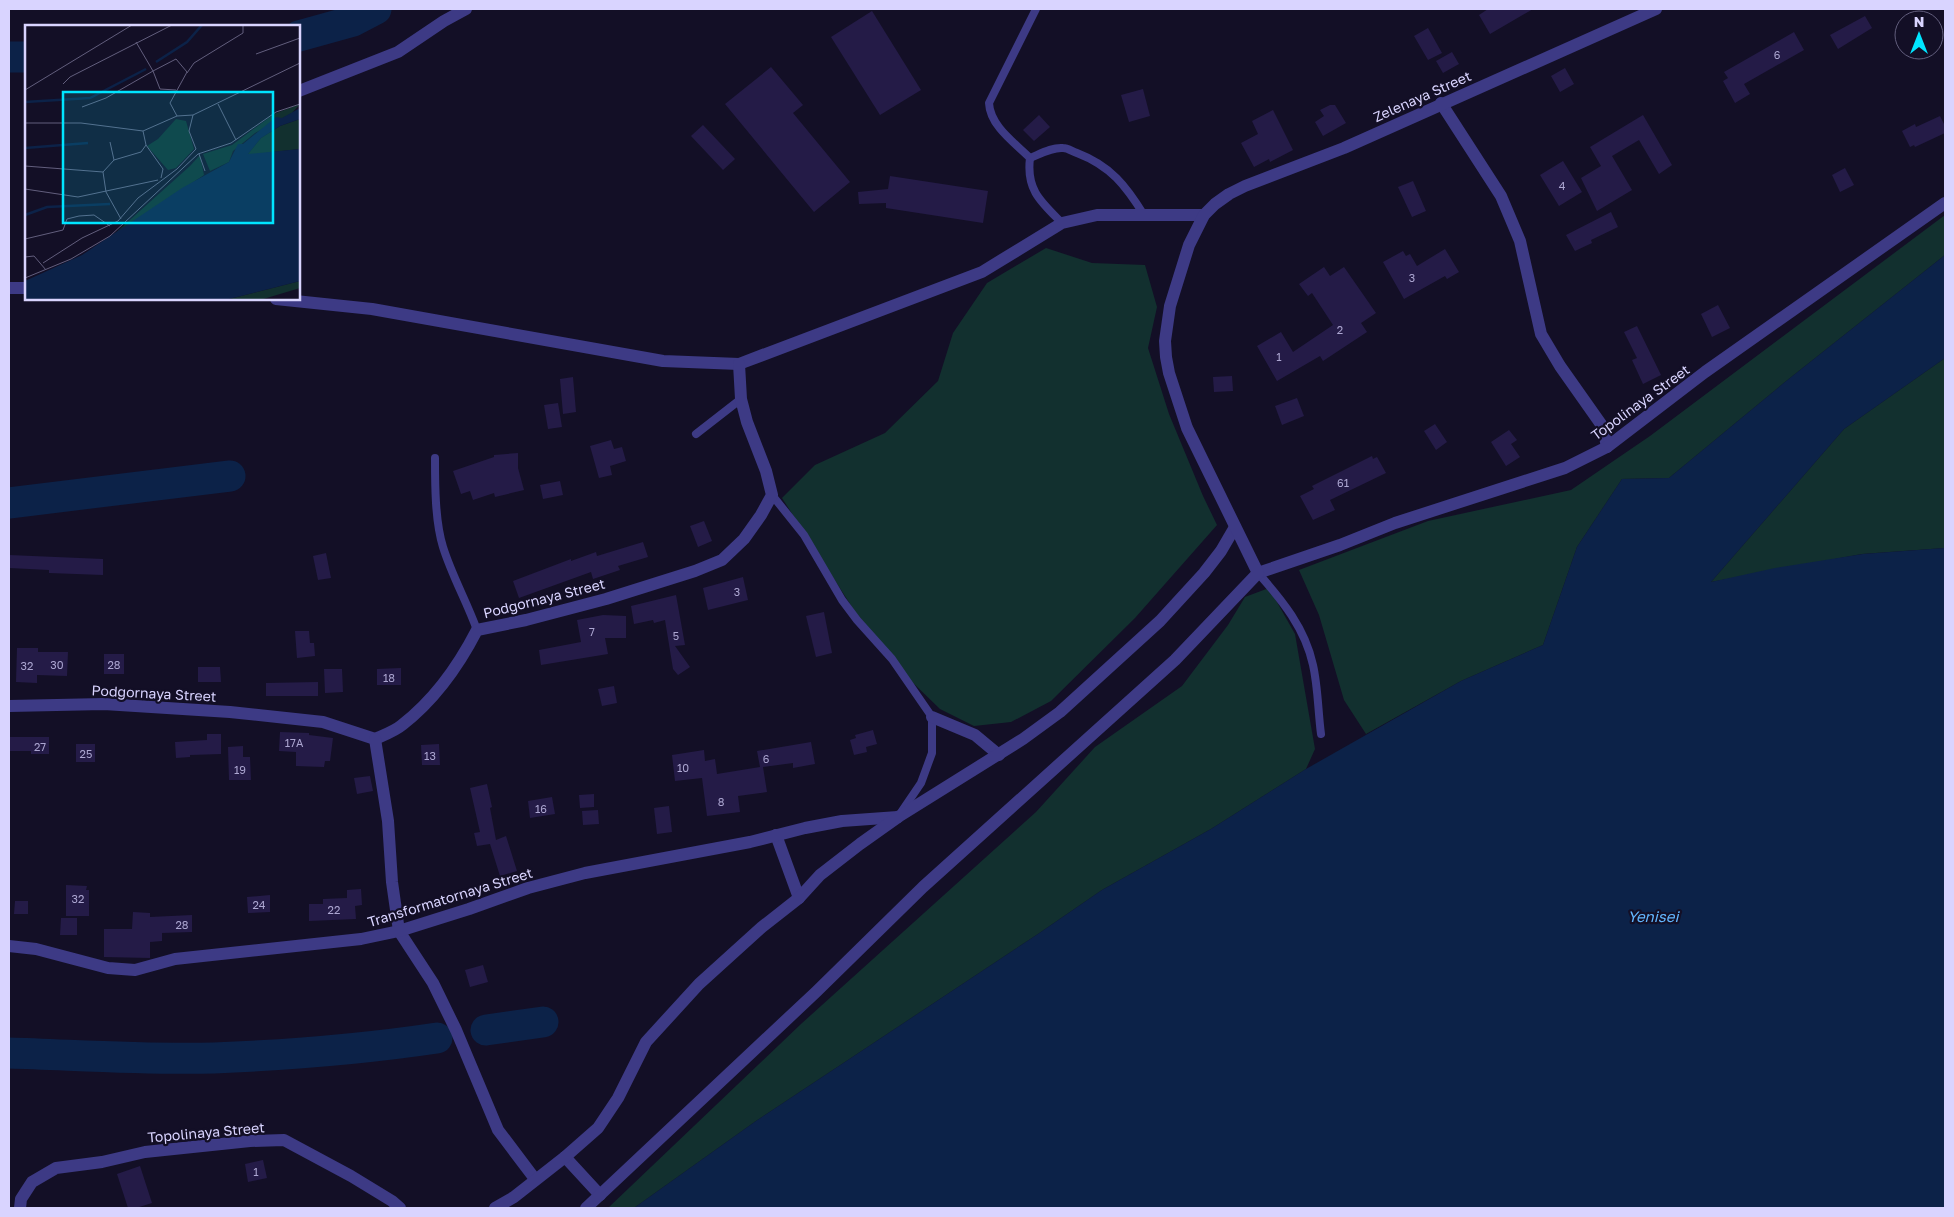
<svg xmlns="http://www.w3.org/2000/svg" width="1954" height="1217" font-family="'Golos Text',sans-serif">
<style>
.green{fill:#12302f}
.water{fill:#0c2248}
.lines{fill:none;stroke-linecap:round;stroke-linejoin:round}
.river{stroke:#0c2248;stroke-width:31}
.building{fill:#241b47}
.service{stroke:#3d3a85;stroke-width:8}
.minor{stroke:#3d3a85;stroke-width:12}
.tertiary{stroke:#3d3a85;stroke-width:12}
.labels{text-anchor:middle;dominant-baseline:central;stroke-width:4.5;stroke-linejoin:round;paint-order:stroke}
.number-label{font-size:11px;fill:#aca6d1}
.street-label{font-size:14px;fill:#d9d4ff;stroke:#130f26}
.water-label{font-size:15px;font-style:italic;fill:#62b6ff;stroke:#130f26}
.inset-river{fill:none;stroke:#0c2248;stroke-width:2.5}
.inset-road{fill:none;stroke:#625e7d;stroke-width:1}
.view{fill:#00e5ff;fill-opacity:0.15;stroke:#00e5ff;stroke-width:2.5}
.inset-edge{fill:none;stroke:#d9d4ff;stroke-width:2.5}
</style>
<rect width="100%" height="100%" fill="#130f26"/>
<g class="green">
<path d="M1945,215V255L1785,382L1669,478L1622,479L1577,547L1543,645L1461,681L1366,734L1344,700L1319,615L1299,570L1428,521L1571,490L1650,436Z"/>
<path d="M1046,248L1092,263L1145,265L1157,307L1148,348L1169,414L1203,496L1217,525L1135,618L1051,701L1011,722L974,726L940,709L909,679L854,610L782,498L815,465L885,433L938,381L953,333L987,283Z"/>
<path d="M1945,358V548L1862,554L1711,582L1844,429Z"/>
<path d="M1269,588L1295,634L1315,749L1306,769L1211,829L1102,890L1038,934L756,1121L634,1208H608L801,1024L1036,812L1095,747L1182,686L1228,625L1245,597Z"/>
</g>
<path class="water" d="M1945,255V358L1844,429L1711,582L1775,568L1863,554L1945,548V1208H634L756,1121L1038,934L1102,890L1211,829L1306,769L1461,681L1543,645L1577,547L1622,479L1669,478L1785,382Z"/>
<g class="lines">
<g class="river">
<path d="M299,36L353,21L376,9"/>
<path d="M9,57H26"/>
<path d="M9,503L230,476"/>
<path d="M486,1030L543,1022"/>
<path d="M9,1053C76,1055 146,1060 214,1058C288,1055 363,1049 437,1038"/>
</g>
</g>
<g class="building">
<path d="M1488,9H1533L1490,34L1479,15Z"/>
<path d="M872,11L921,90L880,115L831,37Z"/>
<path d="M1865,16L1872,28L1838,49L1830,35Z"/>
<path d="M1428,28L1442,53L1428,60L1414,36Z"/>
<path d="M1794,32L1804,50L1744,84L1750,94L1735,103L1723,81L1728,78L1724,72Z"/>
<path d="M1452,52L1459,64L1443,73L1436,61Z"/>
<path d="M771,67L803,105L793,113L850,182L814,212L725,104Z"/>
<path d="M1565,68L1574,84L1560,92L1551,76Z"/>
<path d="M1143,89L1150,116L1129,122L1121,95Z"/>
<path d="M1330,105H1335L1346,123L1323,136L1315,122L1324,116L1320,110Z"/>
<path d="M1273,110L1293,150L1270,162L1269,159L1254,167L1241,143L1258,134L1252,121Z"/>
<path d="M1039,115L1050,127L1034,141L1023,130Z"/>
<path d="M1643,115L1672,165L1659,174L1639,140L1612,156L1632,190L1597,211L1581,178L1601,166L1590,147Z"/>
<path d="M1940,116L1945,126V133L1915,147L1914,145L1910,147L1902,131L1915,124L1916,127Z"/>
<path d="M703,125L735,159L723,170L691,136Z"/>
<path d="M1563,161L1582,192L1559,206L1540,175Z"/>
<path d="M1845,168L1854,185L1840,192L1832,175Z"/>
<path d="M890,176L988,191L983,223L886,208V203L859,204L858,192L888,189Z"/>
<path d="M1413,181L1426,211L1412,217L1398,187Z"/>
<path d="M1611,212L1618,227L1591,240L1592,243L1575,251L1566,235Z"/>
<path d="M1445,249L1459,272L1447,279L1445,276L1404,299L1383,262L1403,251L1406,256L1410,254L1417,266Z"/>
<path d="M1324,267L1330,276L1344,267L1376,313L1361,323L1367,332L1323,361L1320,356L1277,381L1257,346L1281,332L1293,352L1333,325L1312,293L1308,296L1299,284Z"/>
<path d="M1718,305L1730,328L1712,337L1701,314Z"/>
<path d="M1637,326L1661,375L1643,384L1632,360L1637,358L1624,332Z"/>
<path d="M1232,376L1233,391L1214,392L1213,377Z"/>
<path d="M573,377L576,412L563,414L560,379Z"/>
<path d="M1297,398L1304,416L1282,425L1275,406Z"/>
<path d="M558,403L562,427L548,429L544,405Z"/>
<path d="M1435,424L1447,442L1436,450L1424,431Z"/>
<path d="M1509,430L1517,440L1511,444L1520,457L1506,466L1491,442Z"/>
<path d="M611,440L614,449L622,447L626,461L610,466L612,475L599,478L590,446Z"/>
<path d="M518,453V468L524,490L495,497L494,493L473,500L470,491L461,494L453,471L494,457V455Z"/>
<path d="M1372,456L1373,459L1377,457L1386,473L1330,500L1335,510L1313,520L1300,496L1314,489L1312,486Z"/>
<path d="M560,481L563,495L543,499L540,485Z"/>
<path d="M704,521L712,541L698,547L690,526Z"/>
<path d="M643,542L648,557L618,566L620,570L593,579L591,572L519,598L513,581L571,559V561L596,552L597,556Z"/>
<path d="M326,553L331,578L318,580L313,556Z"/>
<path d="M9,555L103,559V575L49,573V570L9,568Z"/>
<path d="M743,577L748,600L708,610L703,588Z"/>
<path d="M676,595L685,645L675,646L690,667L678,675L673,669L665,620L654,623L653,620L634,624L631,606Z"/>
<path d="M824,612L832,653L816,657L806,616Z"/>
<path d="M603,615L626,616V638H605L608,654L541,665L539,650L581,642L577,620Z"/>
<path d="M295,631H309L310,643H314L315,656L297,658Z"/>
<path d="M17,648H38V652H68L67,676L37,675V683L16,682Z"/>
<rect x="104" y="654" width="20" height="20"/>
<path d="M198,667H220L221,682H198Z"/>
<path d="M401,668V685H377V669Z"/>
<path d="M324,669H342L343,692L325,693Z"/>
<path d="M318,682V696H266V683Z"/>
<path d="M614,686L617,703L602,706L598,689Z"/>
<path d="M873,730L877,744L866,747L867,752L854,755L850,740L856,738L855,735Z"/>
<path d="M280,732L309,733V735L333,738L330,761H325L324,767L296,766V752L279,751Z"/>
<path d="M207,734H221V754L190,755V757L176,758L175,742L207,740Z"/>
<path d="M9,737H49V754H31V751H9Z"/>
<path d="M811,742L815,764L793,768V763L763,767L767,792L738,796L740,812L707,816L702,778L675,781L672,755L704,750L705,761L715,759L717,774L760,767L757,751Z"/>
<rect x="76" y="744" width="19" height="18"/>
<path d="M439,744L440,765H422L421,745Z"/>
<path d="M243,746V757H250L251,780H229L228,747Z"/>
<path d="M370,776L373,791L357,794L354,778Z"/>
<path d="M487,784L492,807L490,808L496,840L506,836L517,871L500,876L490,844L477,846L474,833L480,832L470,788Z"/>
<path d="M594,794V807L580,808L579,795Z"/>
<path d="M552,797L555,814L530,818L528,801Z"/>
<path d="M669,806L672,832L657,834L654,808Z"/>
<path d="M598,810L599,824L583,825L582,811Z"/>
<path d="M66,885L87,886L86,890H89V916H66Z"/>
<path d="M361,889L362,905L355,906L356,919L309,921V904H323V899L347,898V890Z"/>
<path d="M270,895V912L248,913L247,897Z"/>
<path d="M15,901H28V914H14Z"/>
<path d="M133,912L150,913V917L192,915V932L162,933V941L150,942V958L104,957V929H132Z"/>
<path d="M61,918H77V935H60Z"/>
<path d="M483,965L488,982L470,987L465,970Z"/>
<path d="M263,1160L267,1178L248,1182L245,1164Z"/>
<path d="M140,1166L152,1203L136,1208H128L117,1174Z"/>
</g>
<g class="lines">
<g class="service">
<path d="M1036,9L989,103C990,126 1015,143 1030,158C1026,190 1041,202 1062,223"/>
<path d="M1030,158C1040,154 1052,147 1063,148C1068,148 1073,152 1077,153C1111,166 1126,186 1144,215"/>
<path d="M696,434L741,399"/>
<path d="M435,458C435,485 435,521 443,547C452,576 467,602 477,630"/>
<path d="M772,495L804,535L842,600L857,620L892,659L932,717V753L921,783L902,811"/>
<path d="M1258,573C1282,600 1305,628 1313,665C1318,687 1318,711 1321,734"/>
</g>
<g class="minor">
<path d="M299,91L398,52L444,21L466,9"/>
<path d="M1441,103L1501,196L1520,241L1541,334L1560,366L1603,427L1607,447"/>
<path d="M9,288H26"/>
<path d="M276,299L372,309L663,361L739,364L982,272L1062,223L1097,215H1204"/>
<path d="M1258,573L1340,545L1395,523L1565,468L1607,447L1705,372L1945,203"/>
<path d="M9,706L104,704L230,712L323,722L375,739C384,735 395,731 402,725C433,701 459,665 477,630L526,620L606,599L695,571L722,560L744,539L761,515L772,495L766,471L747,422L741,399L739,364"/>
<path d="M932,717L975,735L999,755"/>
<path d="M375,739L388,821L392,882L399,931L433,983L456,1030L498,1130L535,1179"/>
<path d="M776,835L799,898"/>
<path d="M9,946L36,949L108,968L135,970L175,959L361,939L399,931L469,909L528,888L585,873L750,842L805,828L842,821L898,817"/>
<path d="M565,1157L600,1195"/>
<path d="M20,1208L21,1199L32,1182L56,1168L102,1162L145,1152L250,1141L284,1140L351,1176L392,1201L400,1208"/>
<path d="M495,1208L514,1197L565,1157L598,1128L618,1098L646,1042L699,984L762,927L799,898L820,875L860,844L898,817L1023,739L1060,712L1160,621L1204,573L1221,551L1235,527"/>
</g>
<path class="tertiary" d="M586,1208L816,992L923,887L1175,660L1258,573L1187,428L1169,373L1166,357L1165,341L1170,306L1189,245L1204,215L1215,204L1229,194L1245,186L1344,148L1656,9"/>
</g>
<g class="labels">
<g class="number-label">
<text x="1777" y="54">6</text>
<text x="1562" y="185">4</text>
<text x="1412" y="277">3</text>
<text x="1340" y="329">2</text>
<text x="1279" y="356">1</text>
<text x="1343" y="482">61</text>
<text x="737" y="591">3</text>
<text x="592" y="631">7</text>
<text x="676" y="635">5</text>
<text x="57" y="664">30</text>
<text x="114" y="664">28</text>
<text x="27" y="665">32</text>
<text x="389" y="677">18</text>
<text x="294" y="742">17А</text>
<text x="40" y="746">27</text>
<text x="86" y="753">25</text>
<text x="430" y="755">13</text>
<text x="766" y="758">6</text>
<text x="683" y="767">10</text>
<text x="240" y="769">19</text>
<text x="721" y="801">8</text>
<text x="541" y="808">16</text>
<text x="78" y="898">32</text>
<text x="259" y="904">24</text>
<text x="334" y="909">22</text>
<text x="182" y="924">28</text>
<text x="256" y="1171">1</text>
</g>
<g class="street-label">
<text transform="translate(1422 96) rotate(-24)">Zelenaya Street</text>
<text transform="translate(1640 402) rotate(-36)">Topolinaya Street</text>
<text transform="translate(544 598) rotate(-14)">Podgornaya Street</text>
<text transform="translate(154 693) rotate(3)">Podgornaya Street</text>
<text transform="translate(450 897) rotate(-17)">Transformatornaya Street</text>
<text transform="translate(206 1132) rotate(-5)">Topolinaya Street</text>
</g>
<g class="water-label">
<text x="1653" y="916">Yenisei</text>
</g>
</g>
<g transform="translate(25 25)">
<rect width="275" height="275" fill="#130f26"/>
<path d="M275,79L267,88L230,108L208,126L204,137L185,146L178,129L207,120L249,89ZM151,94L161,96L169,124L151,143L143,145L122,121L133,114ZM275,94V124L222,130L236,113L255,101ZM175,130L179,150L87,211L165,141ZM275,256V263L235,275H200Z" fill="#12302f"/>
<path d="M275,83V94L255,101L236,113L223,129L275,124V256L200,275H0V256L57,230L157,163L204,137L213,119H218L251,92L257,93Z" fill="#0c2248"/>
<path class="inset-river" d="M131,37L162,17L177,0M0,77L65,73L121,44M0,123L63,118M0,190L22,182L85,179"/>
<path class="inset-road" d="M231,29L275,13M162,48L169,38L218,8V0M38,59L45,52L147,0M0,65L107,0M151,65L135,64L128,46L151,34L162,47L145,78L152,91M193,79L211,115M57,82L81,73L128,46L111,17M168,90L275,38M168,90L164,106L171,124M0,98H56L118,106L152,91L168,90M118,106L121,120L138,144L136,153M85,117L89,135M174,129L180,146M0,141L78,147L89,135L116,127L121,120M78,147L81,167L96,194M0,164L53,172L133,155M0,214L38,205L42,194L54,191L69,190L85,201M0,232L9,231L21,245M18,238L57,213L93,196L113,173L152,144L171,124M0,253L46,234L85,211L173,129L206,118L251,87L275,79"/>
<path class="view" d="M38,67H248V198H38Z"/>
<rect width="275" height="275" class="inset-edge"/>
</g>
<rect width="1954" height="1217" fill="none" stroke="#d9d4ff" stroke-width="20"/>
<g transform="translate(1919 35)"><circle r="24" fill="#130f26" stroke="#625e7d"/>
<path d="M0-4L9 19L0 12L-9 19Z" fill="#00e5ff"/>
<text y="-8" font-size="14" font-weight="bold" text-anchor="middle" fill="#d9d4ff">N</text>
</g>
</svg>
